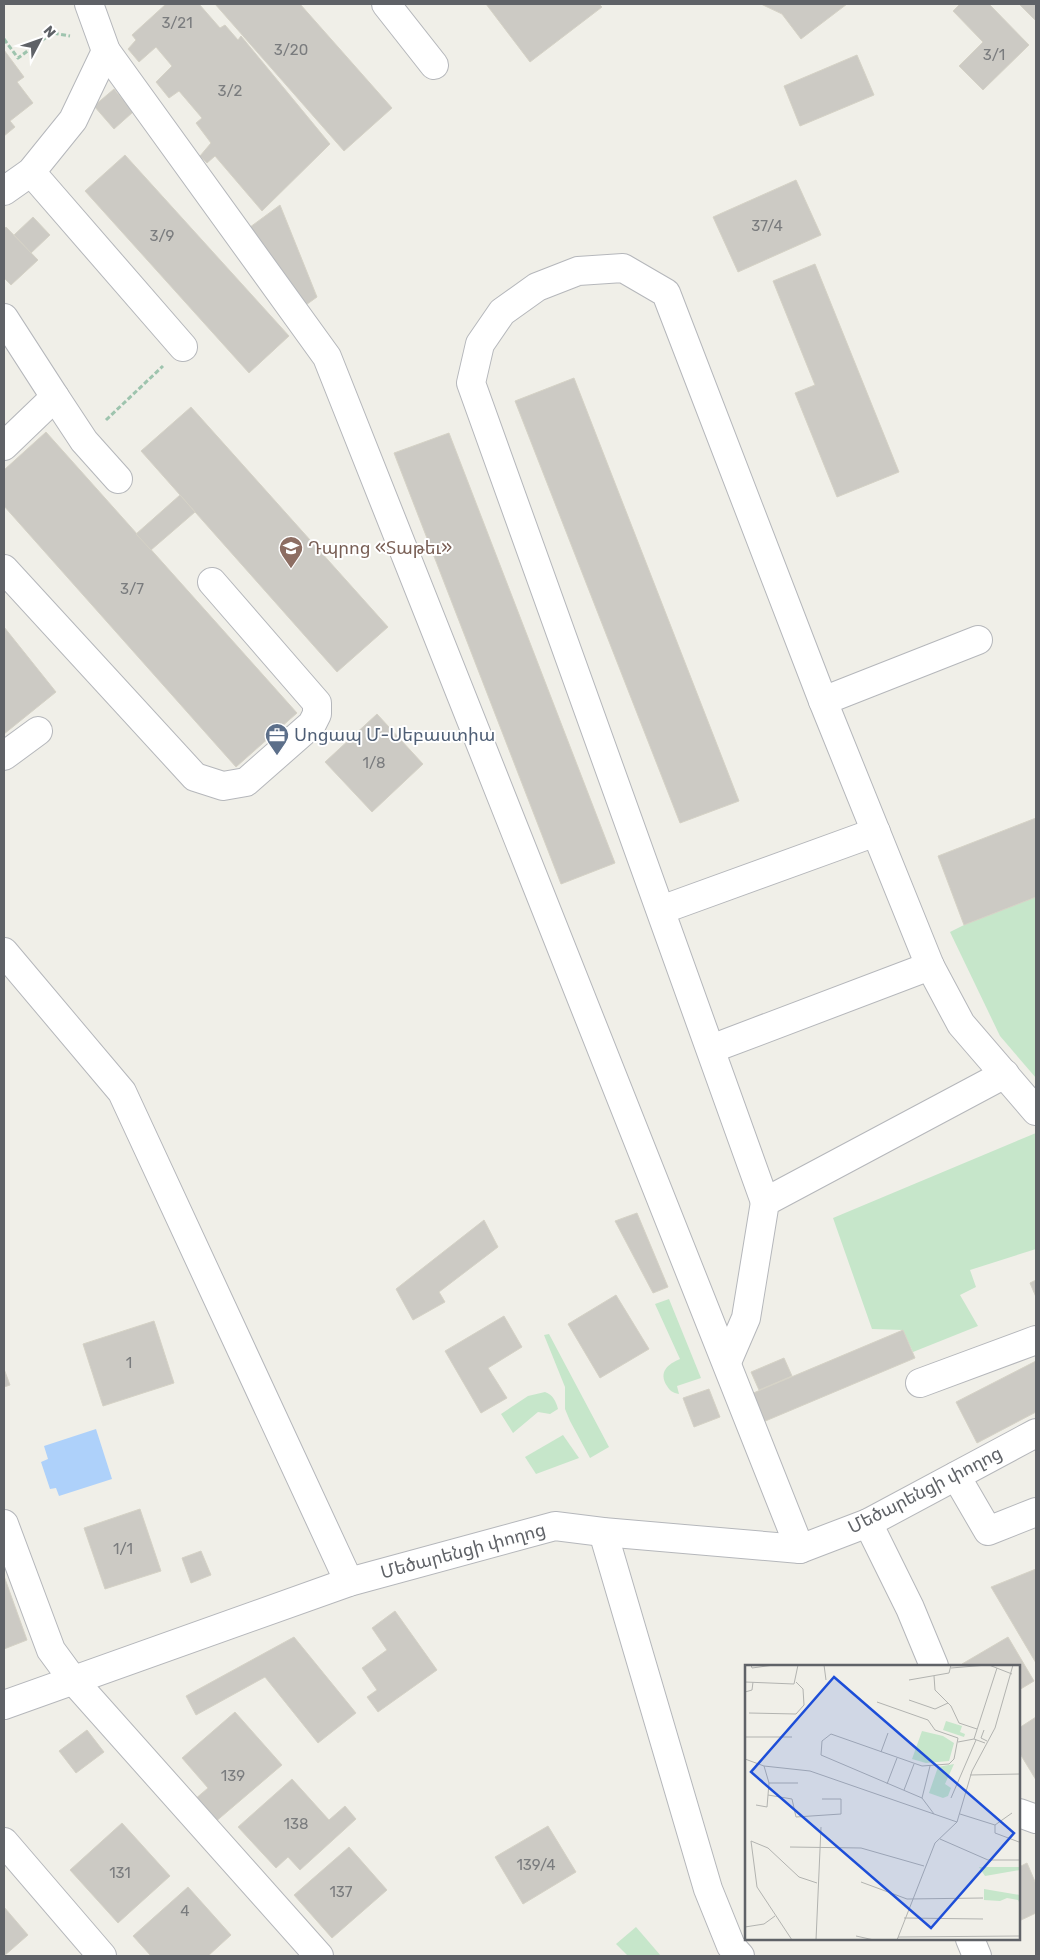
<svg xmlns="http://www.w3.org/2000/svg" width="1040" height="1960" font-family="Rubik,'Noto Sans Armenian',sans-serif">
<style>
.green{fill:#c6e6ca}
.water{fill:#aed1fa}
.building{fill:#cccac4;stroke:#d5d2c6}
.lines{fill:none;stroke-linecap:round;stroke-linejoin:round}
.minor-casing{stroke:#b5b7bb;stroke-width:30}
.path{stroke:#9ec4ae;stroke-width:3;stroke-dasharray:5 2.5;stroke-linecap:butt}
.minor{stroke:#fff;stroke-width:28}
.labels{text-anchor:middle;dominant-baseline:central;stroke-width:4;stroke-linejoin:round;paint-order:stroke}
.number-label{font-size:15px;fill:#7a7c7e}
.education-label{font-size:18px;fill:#785e54;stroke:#fff;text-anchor:start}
.service-label{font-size:18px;fill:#4e5e75;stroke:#fff;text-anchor:start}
.street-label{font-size:18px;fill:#5f6267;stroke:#fff}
.inset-road{fill:none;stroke:#b2b3b0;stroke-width:1}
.view{fill:#1d4ed8;fill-opacity:0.15;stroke:#1d4ed8;stroke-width:2.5}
.inset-edge{fill:none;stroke:#5f6267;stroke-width:2.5}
</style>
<rect width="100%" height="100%" fill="#f0efe8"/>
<g class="green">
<path d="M1036,897V1078L1000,1036L950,932L964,925Z"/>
<path d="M1036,1133V1249L970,1270L976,1287L960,1295L978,1326L913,1352L903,1330L872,1329L833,1218Z"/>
<path d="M669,1299L701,1378L677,1386L679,1394C673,1393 670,1391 667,1386C658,1372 668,1364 680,1359L655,1304Z"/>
<path d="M549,1334L609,1447L590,1458L570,1421L565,1409V1387L544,1335Z"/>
<path d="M545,1392C553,1395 556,1401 558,1409L550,1414L538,1412L513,1433L501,1414L528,1396Z"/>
<path d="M563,1435L579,1458L536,1474L525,1457Z"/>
<path d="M636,1927L661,1956H628L616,1944Z"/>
</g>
<path class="water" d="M96,1429L112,1479L59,1496L56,1488L50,1489L41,1462L48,1459L44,1446Z"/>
<g class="building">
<path d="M166,4H199L220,28L225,25L238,40L241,36L330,144L262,211L215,156L207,163L200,156L211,143L196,123L202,118L179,91L169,98L156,82L172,66L156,47L139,62L128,49L136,40L132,35Z"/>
<path d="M215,4H300L392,108L344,151Z"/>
<path d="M486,4H599L602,7L530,62Z"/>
<path d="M761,4H847L801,39L782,14Z"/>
<path d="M960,4H989L1029,45L983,90L959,66L983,42L953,11Z"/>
<path d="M1019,4H1036V21Z"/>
<path d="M4,50L24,77L17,82L33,103L10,121L15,127L4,136Z"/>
<path d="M857,55L874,95L800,126L784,86Z"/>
<path d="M114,89L133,112L114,129L94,106Z"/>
<path d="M125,155L289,336L249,373L85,191Z"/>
<path d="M796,180L821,235L738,272L713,217Z"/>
<path d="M280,205L317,297L299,310L242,233Z"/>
<path d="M33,217L50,235L31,253L14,235Z"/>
<path d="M6,227L38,260L11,285L4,278V229Z"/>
<path d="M815,264L899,472L837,497L795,393L815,385L773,281Z"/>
<path d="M574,378L739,801L680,823L515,401Z"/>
<path d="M191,407L388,627L337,672L141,451Z"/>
<path d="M46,432L297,713L236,767L4,506V470Z"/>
<path d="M449,433L615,863L561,884L394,453Z"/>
<path d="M180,495L195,512L151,550L136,534Z"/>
<path d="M4,627L56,692L4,734Z"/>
<path d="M377,714L423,764L372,812L325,762Z"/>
<path d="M1036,818V897L964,925L938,856Z"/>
<path d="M637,1213L668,1287L653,1293L615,1221Z"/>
<path d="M484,1220L498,1247L439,1292L445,1302L413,1320L396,1289Z"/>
<path d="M1036,1280V1297L1030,1283Z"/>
<path d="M616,1295L649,1349L600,1378L568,1324Z"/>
<path d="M504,1316L522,1347L488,1368L507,1398L481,1413L445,1351Z"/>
<path d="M154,1321L174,1383L103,1406L83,1344Z"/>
<path d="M903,1330L915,1358L763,1422L751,1394Z"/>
<path d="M784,1358L792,1376L759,1390L751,1372Z"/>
<path d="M1036,1361V1412L977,1443L956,1402Z"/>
<path d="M4,1369L10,1385L4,1387Z"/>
<path d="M709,1389L720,1417L694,1427L683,1398Z"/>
<path d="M140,1509L161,1571L105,1589L84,1528Z"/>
<path d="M201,1551L211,1575L191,1583L182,1558Z"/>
<path d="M1036,1569V1663L991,1587Z"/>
<path d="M4,1576L27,1640L4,1649Z"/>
<path d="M395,1611L437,1670L378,1712L367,1697L377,1690L362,1668L387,1650L372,1628Z"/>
<path d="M294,1637L356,1713L318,1743L265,1677L196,1715L186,1696Z"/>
<path d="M1008,1637L1034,1681L1019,1690V1666H963L962,1664Z"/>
<path d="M235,1712L282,1765L214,1823L194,1800L208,1788L182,1758Z"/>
<path d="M1036,1717V1780L1019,1752V1728Z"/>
<path d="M87,1730L104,1752L76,1773L59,1751Z"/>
<path d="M292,1779L329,1820L345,1806L356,1819L300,1870L288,1857L276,1868L238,1827Z"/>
<path d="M122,1823L170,1876L118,1923L70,1870Z"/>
<path d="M548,1826L576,1872L523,1904L495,1857Z"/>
<path d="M349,1847L387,1890L332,1938L294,1895Z"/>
<path d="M1027,1863L1036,1884V1913L1019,1921V1867Z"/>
<path d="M188,1887L231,1935L208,1956H151L133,1936Z"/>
<path d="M4,1907L28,1935L4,1956Z"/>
</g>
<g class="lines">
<g class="minor-casing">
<g id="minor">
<path d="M89,4L106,51L327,357L800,1549"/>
<path d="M386,4L434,65"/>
<path d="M31,172L183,347"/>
<path d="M4,191L31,172L73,120L106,51"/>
<path d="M4,318L55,397L4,446"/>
<path d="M55,397L84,441L118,479"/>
<path d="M4,569L195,777L223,786L246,782L312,724L317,714V703L212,582"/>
<path d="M823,701L978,640"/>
<path d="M4,756L38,731"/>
<path d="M661,910L876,832"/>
<path d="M4,952L122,1092L349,1582"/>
<path d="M711,1049L930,966"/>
<path d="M765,1202L471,383L480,344L502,312L537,287L578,271L623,268L666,293L823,701L930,966L961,1024L1036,1111"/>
<path d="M727,1362L746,1318L765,1202L1005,1074"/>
<path d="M920,1383L1036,1340"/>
<path d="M956,1476L988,1531L1036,1512"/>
<path d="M868,1523L910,1608L934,1666"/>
<path d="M4,1524L51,1650L73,1680L319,1956"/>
<path d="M603,1532L708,1889L731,1946L740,1956"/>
<path d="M4,1705L349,1582L555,1526L603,1532L800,1549L868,1523L1036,1433"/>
<path d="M1019,1813L1036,1819"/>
<path d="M4,1842L102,1956"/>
<path d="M970,1939L977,1956"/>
</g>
</g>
<g class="path">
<path d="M4,39L18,58L52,33L70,36"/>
<path d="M106,420L163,366"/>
</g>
<use href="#minor" class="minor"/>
</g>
<defs>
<g id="school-pin" transform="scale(1.25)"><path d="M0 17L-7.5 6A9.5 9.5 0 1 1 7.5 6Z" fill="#8d6e63" stroke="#fff"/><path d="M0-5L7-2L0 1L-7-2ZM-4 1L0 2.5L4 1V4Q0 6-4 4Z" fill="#fff"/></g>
<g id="office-pin" transform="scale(1.25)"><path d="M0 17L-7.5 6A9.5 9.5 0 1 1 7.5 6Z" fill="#5c6f8a" stroke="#fff"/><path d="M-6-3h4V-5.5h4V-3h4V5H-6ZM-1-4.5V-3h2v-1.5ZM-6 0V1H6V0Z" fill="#fff"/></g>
</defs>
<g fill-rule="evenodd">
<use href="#school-pin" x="291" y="548"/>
<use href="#office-pin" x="277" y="735"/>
</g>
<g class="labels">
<g class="number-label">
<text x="177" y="23">3/21</text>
<text x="291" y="50">3/20</text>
<text x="994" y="55">3/1</text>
<text x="230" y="91">3/2</text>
<text x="767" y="226">37/4</text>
<text x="162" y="236">3/9</text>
<text x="132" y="589">3/7</text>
<text x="374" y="763">1/8</text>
<text x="129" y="1363">1</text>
<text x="123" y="1549">1/1</text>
<text x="233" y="1776">139</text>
<text x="296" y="1824">138</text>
<text x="536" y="1865">139/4</text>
<text x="120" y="1873">131</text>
<text x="341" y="1892">137</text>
<text x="185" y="1911">4</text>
</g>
<g class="education-label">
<text x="308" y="548">Դպրոց «Տաթեւ»</text>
</g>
<g class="service-label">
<text x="294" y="735">Սոցապ Մ-Սեբաստիա</text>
</g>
<g class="street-label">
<text transform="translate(925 1490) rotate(-27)">Մեծարենցի փողոց</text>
<text transform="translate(463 1551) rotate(-15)">Մեծարենցի փողոց</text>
</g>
</g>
<g transform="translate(745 1665)">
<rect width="275" height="275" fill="#f0efe8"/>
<path d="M201,56L217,61L215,67L220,69L219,72L198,65ZM177,66L198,71L209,78L204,96L181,98L167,94ZM209,99L200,119L206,123L203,131L198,133L184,128L193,102ZM234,202H275V205L240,211ZM239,224L275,230V239L273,235L262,233L255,236L239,235Z" fill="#c6e6ca"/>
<path class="inset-road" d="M6,0L7,3L29,0M79,0L81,15M244,0L267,9M206,3L242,0M189,11L190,25L206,41L214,58L232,64M164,15L204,8L206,0M0,17L49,19L53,0M0,27L7,25L8,17M164,35L190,44L203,38M132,37L183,55L190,65L213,73L209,94L204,99L177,101L86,69L77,76L76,90L177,133M4,48L51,49L59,40L58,24L51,17M239,65L236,73L242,76M0,72H47M229,74L252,3M213,77L229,74L240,78M136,87L143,68M0,94L19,101L65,106L212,157M185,101L177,133L189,149M225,110L275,109M24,118H53M142,119L152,93M159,125L169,99M23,130L47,134L51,152L96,149V134H77M206,133L231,75M11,140L22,142L24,118L19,101M215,149L250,160L267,148M250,160V168L274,177M195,174L243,195H275M45,182L116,183L179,201M116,217L162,234L238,233M159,253L238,254M0,262L19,259L30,251M111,271L129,275M153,272L275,271M47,275L12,222L6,176L23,183L54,212L72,218M71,275L76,162M152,275L190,178L212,157L227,106L250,63L268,0"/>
<path class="view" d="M89,12L269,168L186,263L6,107Z"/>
<rect width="275" height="275" class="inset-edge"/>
</g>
<rect width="1040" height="1960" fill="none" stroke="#5f6267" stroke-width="10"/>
<g transform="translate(40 40) rotate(49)" stroke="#ffffff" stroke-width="4" paint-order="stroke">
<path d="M0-4L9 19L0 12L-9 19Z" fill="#5f6267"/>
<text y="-8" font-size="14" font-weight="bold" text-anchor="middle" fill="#5f6267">N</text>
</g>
</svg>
